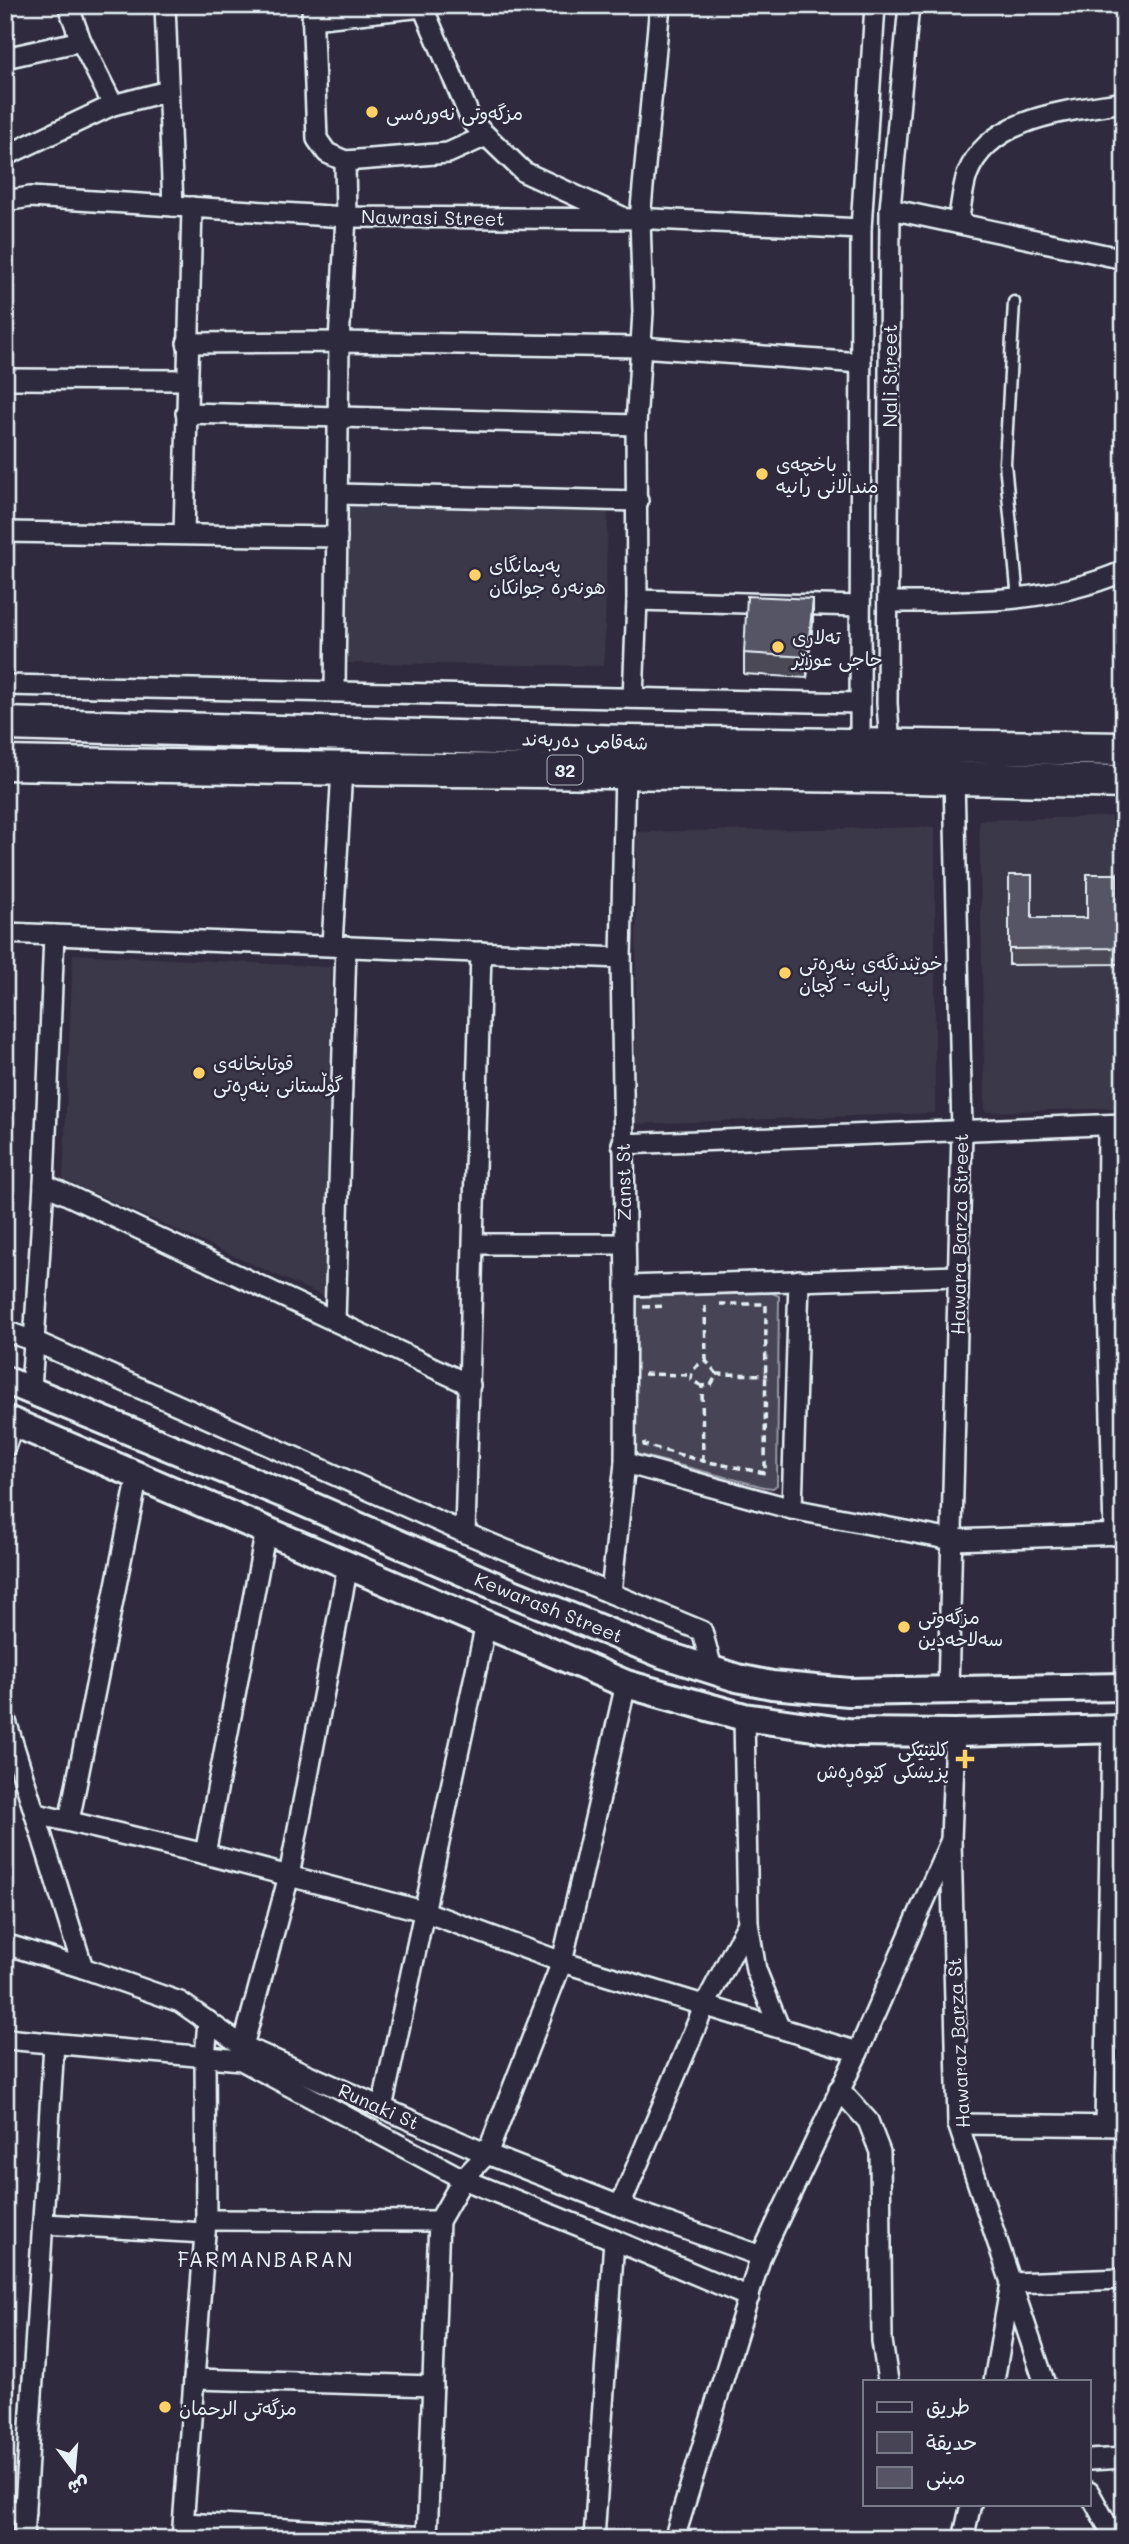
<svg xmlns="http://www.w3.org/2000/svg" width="1129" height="2544" font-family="Mali,'Playpen Sans Arabic',sans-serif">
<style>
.built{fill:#3b3749}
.green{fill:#464455;stroke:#979aa6;stroke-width:2}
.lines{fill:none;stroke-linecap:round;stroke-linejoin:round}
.service-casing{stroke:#e8f1f8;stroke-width:15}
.minor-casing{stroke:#e8f1f8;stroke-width:24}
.secondary-casing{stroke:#e8f1f8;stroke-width:32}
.trunk-casing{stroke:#e8f1f8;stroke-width:37}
.path{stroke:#e8f1f8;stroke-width:3.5;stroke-dasharray:7 5;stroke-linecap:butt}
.service{stroke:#2f2a3d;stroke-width:10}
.minor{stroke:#2f2a3d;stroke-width:19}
.secondary{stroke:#2f2a3d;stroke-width:26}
.trunk{stroke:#2f2a3d;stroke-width:32}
.wall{fill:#4b4957;stroke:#e8f1f8;stroke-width:2}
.shaded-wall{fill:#3d3c47;stroke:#e8f1f8;stroke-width:2}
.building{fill:#575565;stroke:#e8f1f8;stroke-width:2}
.poi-dot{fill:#ffd166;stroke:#2f2a3d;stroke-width:2.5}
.labels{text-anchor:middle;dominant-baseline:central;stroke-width:5;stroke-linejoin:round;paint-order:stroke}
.shield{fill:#2f2a3d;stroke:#b0b5c0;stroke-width:2}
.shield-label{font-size:18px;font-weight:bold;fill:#e8f1f8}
.poi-label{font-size:19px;fill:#e8f1f8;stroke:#2f2a3d;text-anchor:start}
.street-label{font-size:19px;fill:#e8f1f8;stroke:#2f2a3d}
.neighbourhood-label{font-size:21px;letter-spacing:2px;fill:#e8f1f8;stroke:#2f2a3d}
</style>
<rect width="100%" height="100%" fill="#2f2a3d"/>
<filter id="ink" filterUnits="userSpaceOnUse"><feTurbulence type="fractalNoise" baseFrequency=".0143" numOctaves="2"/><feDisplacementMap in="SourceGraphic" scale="14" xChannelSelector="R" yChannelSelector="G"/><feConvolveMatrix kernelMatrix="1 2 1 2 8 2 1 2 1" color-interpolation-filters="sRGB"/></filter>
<g filter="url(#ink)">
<g class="built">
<path d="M350,505L608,509L604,666L345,663L346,508Z"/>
<path d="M1124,816V1108L985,1112L979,820Z"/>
<path d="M935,827V1113L635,1124L637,832Z"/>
<path d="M73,954L332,967L325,1297L63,1179Z"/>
</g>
<path class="green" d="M772,1293L779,1296L777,1485L773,1488L764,1487L636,1454L633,1450L635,1297Z"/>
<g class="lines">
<g class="service-casing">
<path id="service" d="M1014,302L1005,463L1018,599"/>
</g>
<g class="minor-casing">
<g id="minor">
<path d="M68,5L81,41L113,105"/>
<path d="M165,5L173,206"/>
<path d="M312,5L317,139L327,153L345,161L346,217L339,342L335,691"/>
<path d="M422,5L472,122L524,172L620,216"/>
<path d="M312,19L423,7"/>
<path d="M5,58L81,41"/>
<path d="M5,156L113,105L168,91"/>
<path d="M345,161L448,153L486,136"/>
<path d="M5,201L30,197L346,217L653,219L861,229"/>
<path d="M890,209L1124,259"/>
<path d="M958,223C961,208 962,190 967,175C989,115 1071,111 1124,102"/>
<path d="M187,343L339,342L640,347L861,363"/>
<path d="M5,379L186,380"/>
<path d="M186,413L636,425"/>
<path d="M338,494L638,501"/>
<path d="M5,532L337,537"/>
<path d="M184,534L192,207"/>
<path d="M637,600L860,606"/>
<path d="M888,602C968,602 1048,604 1124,571"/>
<path d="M5,685L859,703"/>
<path d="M633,698L637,600L636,425L643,312L640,219L660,5"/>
<path d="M860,747L861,229L875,5"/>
<path d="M890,747L887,703L890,209L909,5"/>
<path d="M5,933L621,958"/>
<path d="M332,945L342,769"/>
<path d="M1108,1125L1107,1263L1114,1535"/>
<path d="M622,1144L1124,1124"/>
<path d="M44,1184L470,1385"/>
<path d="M474,1244H624"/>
<path d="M626,1286L958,1276"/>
<path d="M335,1321L346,946"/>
<path d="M5,1331L34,1341L465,1533L702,1631L713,1672"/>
<path d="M31,1390L44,1184L54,935"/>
<path d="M5,1447L14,1422"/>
<path d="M625,1463L792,1509L952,1540L1124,1534"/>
<path d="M792,1509L799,1280"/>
<path d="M465,1533L481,952"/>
<path d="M611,1593L625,1463L626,1286L621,958L625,770"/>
<path d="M948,1691L962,1131L954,778"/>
<path d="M5,1718L83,1968"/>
<path d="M955,1733L951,1840L958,2124L1044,2381"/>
<path d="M37,1814L205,1854L423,1911L562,1962L858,2052"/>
<path d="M69,1821L138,1475"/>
<path d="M205,1854L266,1530"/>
<path d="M748,1923L756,1970L779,2027"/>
<path d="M5,1944L83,1968L180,2002L243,2046L487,2154L620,2206L761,2256"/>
<path d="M5,2039L241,2060L463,2179L614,2240L749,2297"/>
<path d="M242,2056L243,2046L289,1876L348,1565"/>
<path d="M839,2089L868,2121L880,2152L882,2341L888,2381"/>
<path d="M382,2108L486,1624"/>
<path d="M958,2124L1124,2126"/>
<path d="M1105,2125L1112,1729"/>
<path d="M620,2206L705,2005L748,1923L744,1717"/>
<path d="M206,2220L439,2221"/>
<path d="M44,2224L205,2233"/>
<path d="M194,2379L433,2386"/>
<path d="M994,2381L1011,2283L1124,2279"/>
<path d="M1089,2460L1124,2458"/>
<path d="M1089,2492L1115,2539"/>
<path d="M5,2510L25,2512"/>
<path d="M184,2523L427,2537"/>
<path d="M23,2539L54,2044"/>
<path d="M182,2539L206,2220L205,2057L208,2021"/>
<path d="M427,2539L439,2221L463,2179L487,2154L562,1962L626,1684"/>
<path d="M594,2539L614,2240"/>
<path d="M674,2539L761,2256L858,2052L951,1840"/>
<path d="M963,2539L971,2504"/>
</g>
</g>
<g class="secondary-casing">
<g id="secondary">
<path d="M5,1380L291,1497L500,1588L662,1654L737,1678L772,1685L849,1692L1124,1687"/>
<path d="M5,1419L626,1684L744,1717L848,1732L955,1733L1124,1729"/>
</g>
</g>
<g class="trunk-casing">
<g id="trunk">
<path d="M5,724L629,742L1124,749"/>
<path d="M5,763C378,771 751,771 1124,782"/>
</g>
</g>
<g class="path">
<path d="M643,1307L667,1306"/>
<path d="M706,1361L705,1305H709"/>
<path d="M644,1374L691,1375"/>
<path d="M702,1386L691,1380C691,1370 697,1364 706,1361L717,1374"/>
<path d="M644,1442V1445L703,1461L765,1473L766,1304H720"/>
<path d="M703,1461L702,1386L711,1385L717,1374L767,1375"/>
</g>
<use href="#service" class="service"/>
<use href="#minor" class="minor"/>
<use href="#secondary" class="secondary"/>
<use href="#trunk" class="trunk"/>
</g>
<g class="wall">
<path d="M813,620L807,678L744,674V653Z"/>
<path d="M1117,874L1118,964L1009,965V875L1032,918H1087Z"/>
</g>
<path class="shaded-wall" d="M813,599V620L807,678V657Z"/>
<g class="building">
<path d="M747,596L813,599L807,657L744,653Z"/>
<path d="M1087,874H1117L1118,948L1009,949V875H1032V918H1087Z"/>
</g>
</g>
<g class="poi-dot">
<circle cx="372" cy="112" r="7"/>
<circle cx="762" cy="474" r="7"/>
<circle cx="475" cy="575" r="7"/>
<circle cx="778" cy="647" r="7"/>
<circle cx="785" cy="973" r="7"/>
<circle cx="199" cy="1073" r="7"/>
<circle cx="904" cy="1627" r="7"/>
<path d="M961.5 1748.5h7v7h7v7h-7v7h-7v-7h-7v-7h7z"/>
<circle cx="165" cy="2407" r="7"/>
</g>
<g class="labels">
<rect class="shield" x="547.5" y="755.5" width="35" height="29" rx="5"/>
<g class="shield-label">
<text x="565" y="770">32</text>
</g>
<g class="poi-label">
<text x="386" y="112">مزگەوتی نەورەسی</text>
<text x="776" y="463">باخچەی<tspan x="776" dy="22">منداڵانی رانیە</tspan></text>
<text x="489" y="564">پەیمانگای<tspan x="489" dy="22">هونەرە جوانکان</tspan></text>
<text x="792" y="636">تەلاری<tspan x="792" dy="22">حاجی عوزێر</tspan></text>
<text x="799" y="962">خوێندنگەی بنەڕەتی<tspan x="799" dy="22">ڕانیە - کچان</tspan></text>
<text x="213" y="1062">قوتابخانه‌ی<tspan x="213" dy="22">گوڵستانی بنه‌ڕه‌تی</tspan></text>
<text x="918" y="1616">مزگەوتی<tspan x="918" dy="22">سەلاحەدین</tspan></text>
<text x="949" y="1748" text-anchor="end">كلینیكی<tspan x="949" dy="22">پزیشكی كێوەڕەش</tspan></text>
<text x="179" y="2407">مزگەتی الرحمان</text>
</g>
<g class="street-label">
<text transform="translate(433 217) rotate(1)">Nawrasi Street</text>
<text transform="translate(889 376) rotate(-90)">Nali Street</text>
<text transform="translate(585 740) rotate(2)">شەقامی دەربەند</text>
<text transform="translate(623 1182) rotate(-91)">Zanst St</text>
<text transform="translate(959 1234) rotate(-89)">Hawara Barza Street</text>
<text transform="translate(549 1607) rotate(22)">Kewarash Street</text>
<text transform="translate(958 2043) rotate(-93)">Hawaraz Barza St</text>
<text transform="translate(379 2106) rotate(24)">Runaki St</text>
</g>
<g class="neighbourhood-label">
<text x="266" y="2258">FARMANBARAN</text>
</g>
</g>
<rect width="1129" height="2544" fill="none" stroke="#2f2a3d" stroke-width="28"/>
<rect x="14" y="14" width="1101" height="2516" fill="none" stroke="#e8f1f8" stroke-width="2.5" filter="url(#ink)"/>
<rect x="863" y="2380" width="228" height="126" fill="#2f2a3d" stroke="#797a88" stroke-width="2"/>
<rect x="877" y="2402" width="35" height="10" fill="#2f2a3d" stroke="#797a88" stroke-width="2"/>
<text x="926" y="2414" font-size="21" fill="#e8f1f8">طريق</text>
<rect x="877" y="2432" width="35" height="21" fill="#464455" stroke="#797a88" stroke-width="2"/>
<text x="926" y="2450" font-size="21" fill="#e8f1f8">حديقة</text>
<rect x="877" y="2467" width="35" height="21" fill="#575565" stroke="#797a88" stroke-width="2"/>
<text x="926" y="2484" font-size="21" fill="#e8f1f8">مبنى</text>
<g transform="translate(74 2470) rotate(164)" stroke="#2f2a3d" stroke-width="5" paint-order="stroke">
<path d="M0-5L12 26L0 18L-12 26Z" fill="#e8f1f8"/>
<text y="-10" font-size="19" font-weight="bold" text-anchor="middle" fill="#e8f1f8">ش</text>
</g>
</svg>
